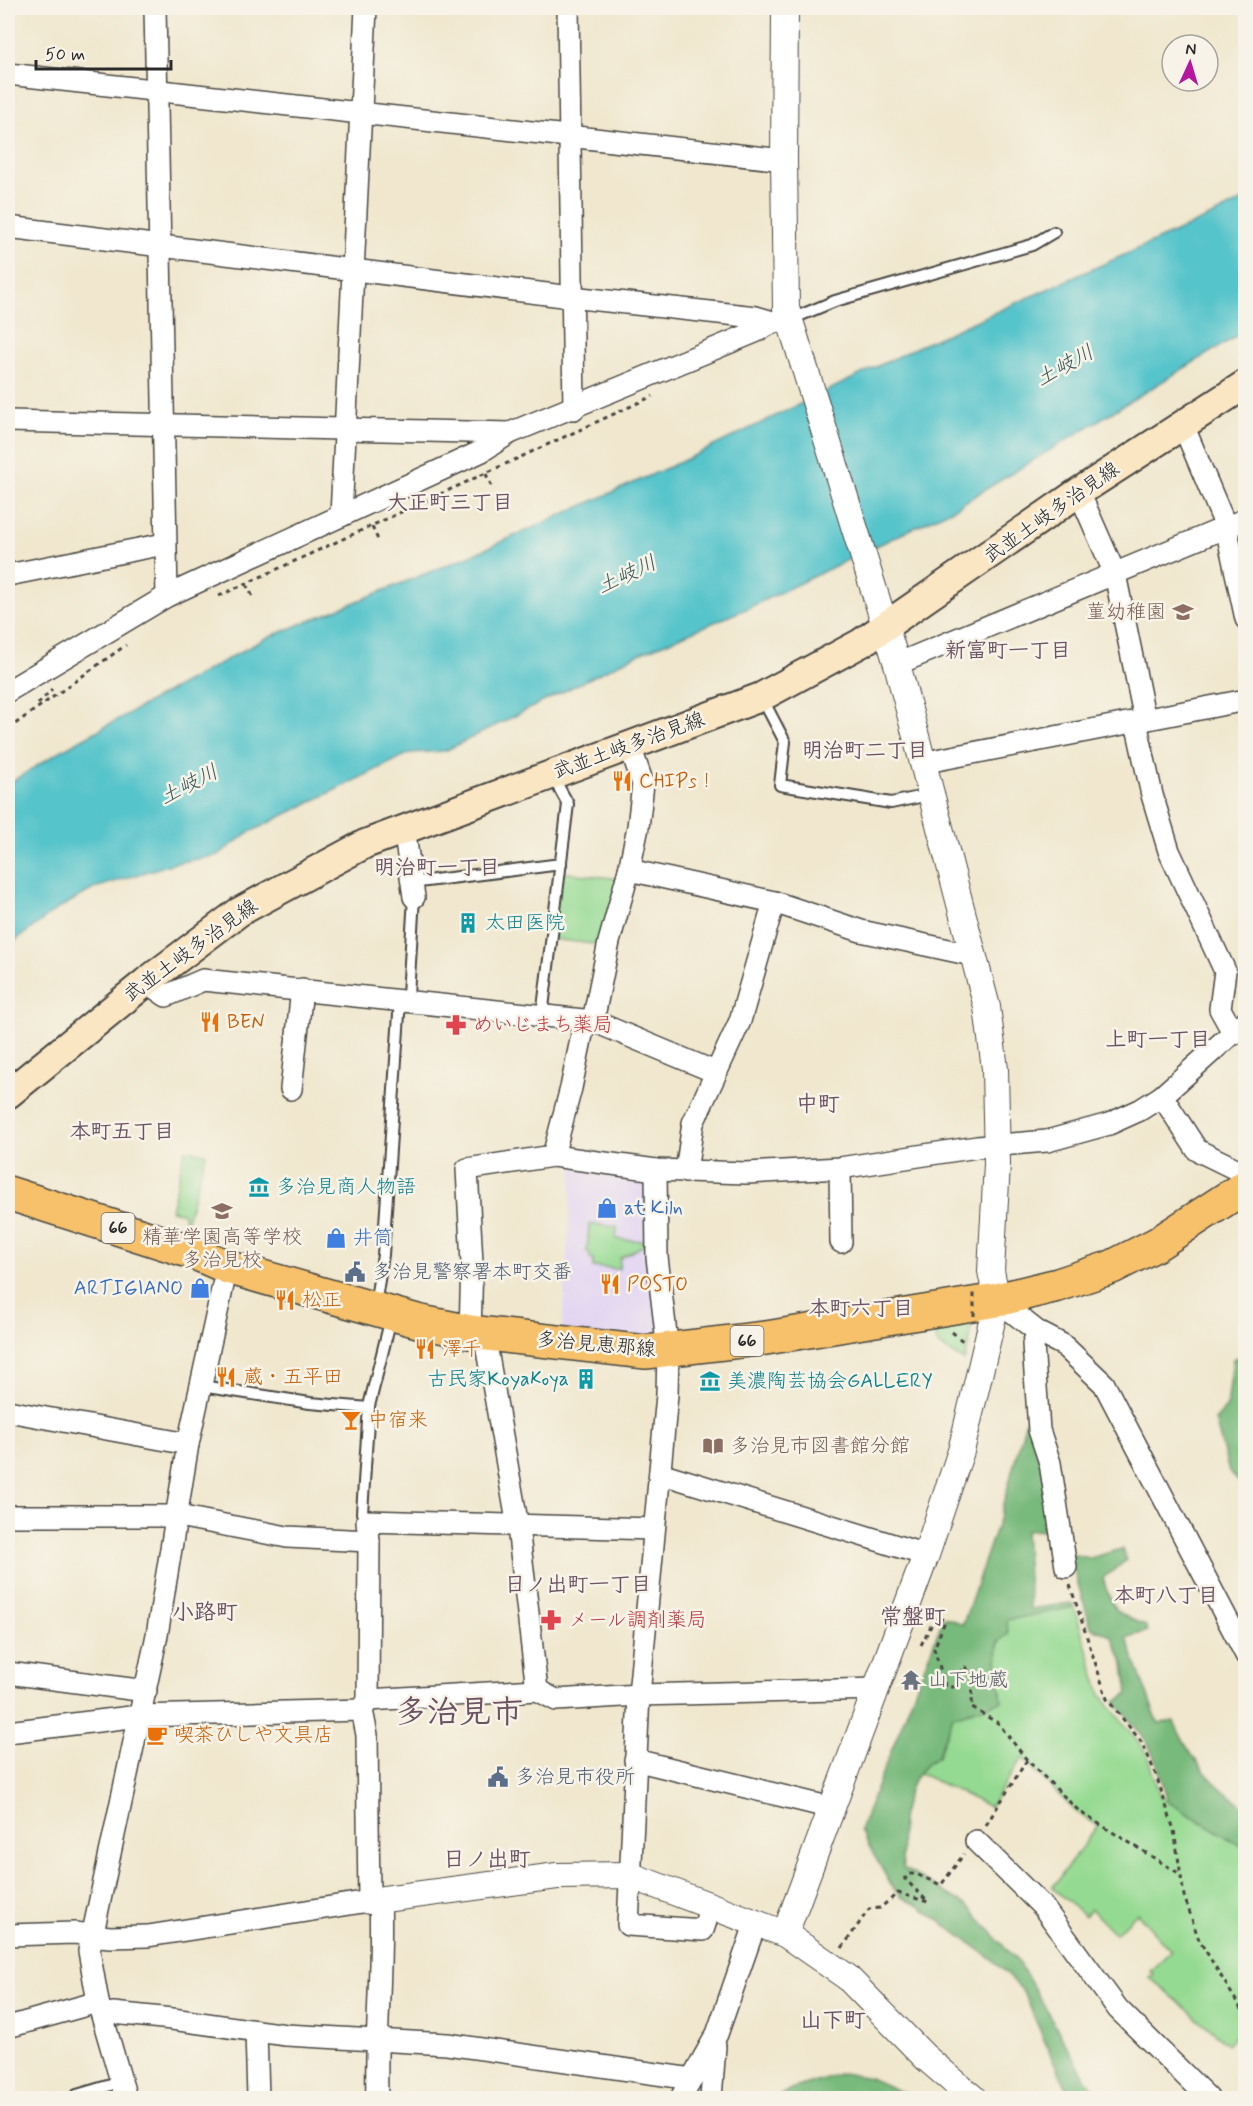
<svg xmlns="http://www.w3.org/2000/svg" width="1253" height="2106" font-family="Mynerve,'Klee One',sans-serif">
<style>
.built{fill:#e2d4f3}
.green{fill:#95da92;stroke:#60825e;stroke-width:1.5}
.forest{fill:#78ba7c;stroke:#527254;stroke-width:1.5}
.water{fill:#56c4cb;stroke:#40787b;stroke-width:1.5}
.lines{fill:none;stroke-linecap:round;stroke-linejoin:round}
.service-casing{stroke:#494743;stroke-width:14}
.minor-casing{stroke:#494743;stroke-width:24}
.tertiary-casing{stroke:#494743;stroke-width:28}
.secondary-casing{stroke:#494743;stroke-width:32}
.primary-casing{stroke:#494743;stroke-width:36}
.path{stroke:#494743;stroke-width:3;stroke-dasharray:4.5 4.5;stroke-linecap:butt}
.service{stroke:#fff;stroke-width:10}
.minor{stroke:#fff;stroke-width:21}
.tertiary{stroke:#fff;stroke-width:26}
.secondary{stroke:#fbe6c4;stroke-width:28}
.primary{stroke:#f6c16b;stroke-width:33}
.path-bridge{stroke:#494743;stroke-width:3;stroke-dasharray:4.5 4.5;stroke-linecap:butt}
.labels{text-anchor:middle;dominant-baseline:central;stroke-width:5;stroke-linejoin:round;paint-order:stroke}
.shield{fill:#f7f3e8;stroke:#686764;stroke-width:1.5}
.shield-label{font-size:18px;font-weight:bold;fill:#2b2b2b}
.street-label{font-size:20px;fill:#2b2b2b;stroke:#f7f3e8}
.education-label{font-size:20px;fill:#785e54;stroke:#f7f3e8;text-anchor:end}
.food-label{font-size:20px;fill:#c56008;stroke:#f7f3e8;text-anchor:start}
.culture-label{font-size:20px;fill:#0d838f;stroke:#f7f3e8;text-anchor:start}
.health-label{font-size:20px;fill:#be3a42;stroke:#f7f3e8;text-anchor:start}
.shop-label{font-size:20px;fill:#366cbe;stroke:#f7f3e8;text-anchor:start}
.service-label{font-size:20px;fill:#4e5e75;stroke:#f7f3e8;text-anchor:start}
.worship-label{font-size:20px;fill:#5b616d;stroke:#f7f3e8;text-anchor:start}
.water-label{font-size:21px;font-style:italic;fill:#38595b;stroke:#f7f3e8}
.neighbourhood-label{font-size:21px;font-weight:bold;fill:#6b5364;stroke:#f7f3e8}
.quarter-label{font-size:22px;font-weight:bold;fill:#6b5364;stroke:#f7f3e8}
.town-label{font-size:32px;font-weight:bold;fill:#6b5364;stroke:#f7f3e8}
</style>
<rect width="100%" height="100%" fill="#f7f3e8"/>
<filter id="ink" filterUnits="userSpaceOnUse"><feTurbulence type="fractalNoise" baseFrequency=".0167" numOctaves="2"/><feDisplacementMap in="SourceGraphic" scale="12" xChannelSelector="R" yChannelSelector="G"/><feConvolveMatrix kernelMatrix="1 2 1 2 8 2 1 2 1" color-interpolation-filters="sRGB"/></filter>
<filter id="wash" filterUnits="userSpaceOnUse"><feTurbulence type="fractalNoise" baseFrequency=".008" numOctaves="4" result="noise"/><feDisplacementMap in="SourceGraphic" scale="24" xChannelSelector="R" yChannelSelector="G"/><feGaussianBlur stdDeviation="1.35" result="paint"/><feColorMatrix in="noise" values="0 0 0 0 0 0 0 0 0 0 0 0 0 0 0 0 0 1.4 0 .05"/><feComposite in="paint" operator="in"/></filter>
<g filter="url(#wash)">
<rect width="100%" height="100%" fill="#f0e7ce"/>
<path class="built" d="M573,1165L650,1178L661,1342L562,1331Z"/>
<g class="green">
<path d="M561,872L620,879L602,945L552,939Z"/>
<path d="M185,1150L206,1153L187,1220L184,1219V1213L171,1210Z"/>
<path d="M589,1224L617,1227L616,1239L644,1241V1245L620,1258L619,1269L593,1267V1259H590V1253H587Z"/>
<path d="M971,1311L970,1340L964,1361L937,1344L933,1318Z"/>
<path d="M1074,1607L1101,1695L1146,1752L1160,1796L1245,1848V2045L1235,2036L1228,2044L1149,1977L1153,1974L1150,1971L1171,1951L1137,1913L1115,1934L1091,1909L1085,1916L1052,1888L1098,1825L1078,1814L1022,1758L990,1807L919,1773L926,1764L938,1757L953,1716L1002,1701L996,1653L1007,1620Z"/>
</g>
<g class="forest">
<path d="M1245,1353V1488L1229,1472L1215,1420L1227,1407L1233,1359Z"/>
<path d="M1031,1419L1056,1529L1025,1531L1030,1609L1071,1603L1074,1607L1007,1620L1008,1634L998,1642L997,1671L1002,1701L953,1716L937,1757C899,1779 899,1829 903,1868L968,1906L1020,1964L1086,2079L1102,2098H1072L1051,2056L1023,1991L993,1960L919,1906L901,1897L892,1887L860,1830L944,1617L963,1624L1000,1516L1026,1420Z"/>
<path d="M1122,1549L1127,1560L1103,1578C1112,1609 1115,1614 1145,1625L1148,1631L1126,1638L1158,1723L1174,1721C1189,1758 1212,1785 1245,1807V1848L1168,1802L1158,1766L1147,1742L1115,1702L1128,1694L1124,1664L1112,1637L1091,1627L1069,1554L1090,1558Z"/>
<path d="M842,2073L870,2078L914,2098H775L791,2089Z"/>
</g>
<path class="water" d="M1245,199V331L955,508L748,608L632,657L445,751L410,753L248,833L218,855L171,864L95,888L56,910L8,946V784L64,749L264,639L474,554L687,459L915,348L1216,214Z"/>
</g>
<g filter="url(#ink)">
<g class="lines">
<g class="service-casing">
<g id="service">
<path d="M789,320L835,301L1032,245L1054,232"/>
<path d="M762,698L785,742L780,785L891,803L929,795"/>
<path d="M411,883L561,864"/>
<path d="M542,1016L568,804L553,777"/>
<path d="M375,1305L383,1255L400,999L408,995L414,897"/>
<path d="M201,1386L310,1403L369,1408"/>
<path d="M367,1521L362,1513L369,1406L391,1318"/>
<path d="M78,2098L77,2095L121,2082"/>
</g>
</g>
<g class="minor-casing">
<g id="minor">
<path d="M155,8L167,596"/>
<path d="M568,8L574,409"/>
<path d="M8,74L784,160"/>
<path d="M8,227L571,297L756,317L773,322"/>
<path d="M8,421L510,433"/>
<path d="M1183,425L1226,527L1246,619"/>
<path d="M1079,492L1115,574L1145,720"/>
<path d="M341,516L366,8"/>
<path d="M8,575L164,544"/>
<path d="M897,664L1246,519"/>
<path d="M8,691L167,596L482,451L510,433L755,332L773,322L789,320"/>
<path d="M1136,722L1152,795L1169,851L1225,971L1220,1009L1234,1034"/>
<path d="M921,763L1246,700"/>
<path d="M404,828L414,897"/>
<path d="M629,870L774,902L861,931L972,955"/>
<path d="M146,982L166,996L203,980L593,1021L715,1072"/>
<path d="M593,1021L609,942L629,870L638,827L643,784L630,746"/>
<path d="M291,1089L302,989"/>
<path d="M1162,1096L1197,1150L1246,1174"/>
<path d="M553,1156L571,1088L585,1020"/>
<path d="M840,1168L841,1242"/>
<path d="M656,1170L657,1257L668,1351L667,1395L639,1695L628,1925L703,1930L711,1906"/>
<path d="M686,1172L693,1123L740,1021L774,902"/>
<path d="M997,1300L1038,1332L1063,1345L1104,1384L1246,1655"/>
<path d="M470,1332L472,1263L467,1169L553,1156L656,1170L746,1173L840,1168L977,1147L1047,1141L1109,1124L1140,1110L1162,1096L1246,1021"/>
<path d="M1038,1332L1033,1344L1039,1430L1050,1463L1066,1567"/>
<path d="M484,1333L518,1527L537,1690"/>
<path d="M8,1411L188,1444"/>
<path d="M660,1473L926,1555"/>
<path d="M8,1516H178L287,1537L369,1541"/>
<path d="M8,1673L146,1691"/>
<path d="M368,1700L537,1690L556,1700L639,1695L878,1689"/>
<path d="M8,1732L139,1716L362,1710"/>
<path d="M635,1760L832,1808"/>
<path d="M976,1841L1043,1907L1118,2009L1208,2098"/>
<path d="M8,1935L74,1933L110,1937L148,1936L369,1901L367,1735L362,1710L368,1700L369,1541L367,1521L654,1529"/>
<path d="M102,2015L113,2013L172,2019L286,2035L447,2044L692,2079"/>
<path d="M8,2027L98,2002"/>
<path d="M256,2031L258,2098"/>
<path d="M126,2098L98,2002L89,1951L157,1635L188,1444L227,1267"/>
<path d="M377,2098C375,2032 383,1966 380,1899"/>
<path d="M681,2098L717,2034L756,1922"/>
<path d="M711,2098L715,2046"/>
</g>
</g>
<g class="tertiary-casing">
<g id="tertiary">
<path d="M369,1901L557,1876L629,1875L785,1934L847,1977L925,2057L973,2098"/>
<path d="M785,1934L926,1555L961,1451L997,1300L991,1271L997,1164L995,1069L987,1007L897,664L786,308L784,160L785,8"/>
</g>
</g>
<g class="secondary-casing">
<path id="secondary" d="M8,1094L146,982L239,912L365,844L761,697L861,643L1079,492L1246,384"/>
</g>
<g class="primary-casing">
<path id="primary" d="M8,1193L195,1253L227,1267L421,1322L470,1332L646,1352L766,1338L997,1300L1058,1285L1112,1267L1157,1244L1246,1186"/>
</g>
<g class="path">
<path d="M486,474L493,489"/>
<path d="M372,527L379,542"/>
<path d="M246,584L253,597"/>
<path d="M219,596L653,396"/>
<path d="M38,704L52,689"/>
<path d="M8,729L126,645"/>
<path d="M952,1332L965,1343"/>
<path d="M1070,1585L1107,1699L1143,1744L1156,1775L1174,1830L1184,1896L1199,1940L1246,2017"/>
<path d="M921,1645L936,1616L945,1621L934,1649L946,1687H953L962,1668L965,1667L973,1674L972,1708L998,1723L1027,1760L1080,1812L1180,1874"/>
<path d="M986,1825L1027,1760"/>
<path d="M842,1948L869,1909L880,1908L898,1893L928,1902L905,1879L908,1874H916L941,1885L964,1854"/>
</g>
<use href="#service" class="service"/>
<use href="#minor" class="minor"/>
<use href="#tertiary" class="tertiary"/>
<use href="#secondary" class="secondary"/>
<use href="#primary" class="primary"/>
<path class="path-bridge" d="M974,1316V1291"/>
</g>
</g>
<defs>
<g id="school-bare" transform="scale(1.62)"><path d="M0-5L7-2L0 1L-7-2ZM-4 1L0 2.5L4 1V4Q0 6-4 4Z" fill="#8d6e63" stroke="#f7f3e8" stroke-width="2.5" paint-order="stroke"/></g>
<g id="restaurant-bare" transform="scale(1.62)"><path d="M-5-6h1v4h1v-4h1v4h1v-4h1v5L-1.5 .5V6h-2V.5L-5-1ZM5-6V6H3V1.5H1.5Q1.5-4 5-6Z" fill="#e8710a" stroke="#f7f3e8" stroke-width="2.5" paint-order="stroke"/></g>
<g id="building-bare" transform="scale(1.62)"><path d="M-4-6H4V6H1V3H-1V6H-4ZM-2.5-4.3h1.7v1.8h-1.7ZM.8-4.3h1.7v1.8H.8ZM-2.5-1h1.7V.8h-1.7ZM.8-1h1.7V.8H.8Z" fill="#0f9aa8" stroke="#f7f3e8" stroke-width="2.5" paint-order="stroke"/></g>
<g id="pharmacy-bare" transform="scale(1.62)"><path d="M-2-6h4v4h4v4h-4v4h-4v-4h-4v-4h4Z" fill="#e0444e" stroke="#f7f3e8" stroke-width="2.5" paint-order="stroke"/></g>
<g id="museum-bare" transform="scale(1.62)"><path d="M0-6L6-3V-2H-6V-3ZM-5-1h2V3h-2ZM-1-1h2V3h-2ZM3-1h2V3H3ZM-6 4H6V6H-6Z" fill="#0f9aa8" stroke="#f7f3e8" stroke-width="2.5" paint-order="stroke"/></g>
<g id="shop-bare" transform="scale(1.62)"><path d="M-5-2.5h2.3a2.7 3.5 0 0 1 5.4 0H5L5.5 6h-11ZM-1.5-2.5h3a1.5 2.3 0 0 0-3 0Z" fill="#3f7fe0" stroke="#f7f3e8" stroke-width="2.5" paint-order="stroke"/></g>
<g id="civic-bare" transform="scale(1.62)"><path d="M-.6-6.5H3V-4.5H.6V-3L4-1V1h2V6H-6V1h2V-1L-.6-3ZM-1.2 2.5V6h2.4V2.5Z" fill="#5c6f8a" stroke="#f7f3e8" stroke-width="2.5" paint-order="stroke"/></g>
<g id="bar-bare" transform="scale(1.62)"><path d="M-6-5H6L.8 .8V4.5H3.5V6h-7V4.5H-.8V.8Z" fill="#e8710a" stroke="#f7f3e8" stroke-width="2.5" paint-order="stroke"/></g>
<g id="library-bare" transform="scale(1.62)"><path d="M-6-4Q-3-5.5-.7-3.5V5Q-3 3-6 4ZM6-4Q3-5.5 .7-3.5V5Q3 3 6 4Z" fill="#8d6e63" stroke="#f7f3e8" stroke-width="2.5" paint-order="stroke"/></g>
<g id="temple-bare" transform="scale(1.62)"><path d="M0-6L5-2H3V0L6.5 2.5H4V6H1.5V3h-3V6H-4V2.5H-6.5L-3 0V-2H-5Z" fill="#6b7280" stroke="#f7f3e8" stroke-width="2.5" paint-order="stroke"/></g>
<g id="cafe-bare" transform="scale(1.62)"><path d="M-5.5-4.5H6V0H3Q3 3.5 0 3.5H-2.5Q-5.5 3.5-5.5 0ZM3-3.2v2h1.7v-2ZM-6 4.5H4V6H-6Z" fill="#e8710a" stroke="#f7f3e8" stroke-width="2.5" paint-order="stroke"/></g>
</defs>
<g fill-rule="evenodd">
<use href="#school-bare" x="1183" y="612"/>
<use href="#restaurant-bare" x="622" y="781"/>
<use href="#building-bare" x="468" y="923"/>
<use href="#restaurant-bare" x="210" y="1022"/>
<use href="#pharmacy-bare" x="456" y="1025"/>
<use href="#museum-bare" x="259" y="1187"/>
<use href="#shop-bare" x="607" y="1208"/>
<use href="#school-bare" x="222" y="1211"/>
<use href="#shop-bare" x="336" y="1238"/>
<use href="#civic-bare" x="355" y="1272"/>
<use href="#restaurant-bare" x="610" y="1284"/>
<use href="#shop-bare" x="200" y="1288"/>
<use href="#restaurant-bare" x="285" y="1300"/>
<use href="#restaurant-bare" x="425" y="1349"/>
<use href="#restaurant-bare" x="226" y="1377"/>
<use href="#building-bare" x="586" y="1379"/>
<use href="#museum-bare" x="710" y="1381"/>
<use href="#bar-bare" x="351" y="1420"/>
<use href="#library-bare" x="713" y="1446"/>
<use href="#pharmacy-bare" x="551" y="1620"/>
<use href="#temple-bare" x="911" y="1680"/>
<use href="#cafe-bare" x="157" y="1735"/>
<use href="#civic-bare" x="498" y="1777"/>
</g>
<g class="labels">
<g class="shield">
<rect x="101.5" y="1213" width="33" height="30" rx="4.5"/>
<rect x="730.5" y="1326" width="33" height="30" rx="4.5"/>
</g>
<g class="shield-label">
<text x="118" y="1228">66</text>
<text x="747" y="1341">66</text>
</g>
<g class="street-label">
<text transform="translate(1052 513) rotate(-35)">武並土岐多治見線</text>
<text transform="translate(629 746) rotate(-20)">武並土岐多治見線</text>
<text transform="translate(191 951) rotate(-36)">武並土岐多治見線</text>
<text transform="translate(596 1345) rotate(5)">多治見恵那線</text>
</g>
<g class="education-label">
<text x="1166" y="612">菫幼稚園</text>
<text x="222" y="1237" text-anchor="middle">精華学園高等学校<tspan x="222" dy="23">多治見校</tspan></text>
<text x="730" y="1446" text-anchor="start">多治見市図書館分館</text>
</g>
<g class="food-label">
<text x="639" y="781">CHIPs！</text>
<text x="227" y="1022">BEN</text>
<text x="627" y="1284">POSTO</text>
<text x="302" y="1300">松正</text>
<text x="442" y="1349">澤千</text>
<text x="243" y="1377">蔵・五平田</text>
<text x="368" y="1420">中宿来</text>
<text x="174" y="1735">喫茶ひしや文具店</text>
</g>
<g class="culture-label">
<text x="485" y="923">太田医院</text>
<text x="276" y="1187">多治見商人物語</text>
<text x="569" y="1379" text-anchor="end">古民家KoyaKoya</text>
<text x="727" y="1381">美濃陶芸協会GALLERY</text>
</g>
<g class="health-label">
<text x="473" y="1025">めいじまち薬局</text>
<text x="568" y="1620">メール調剤薬局</text>
</g>
<g class="shop-label">
<text x="624" y="1208">at Kiln</text>
<text x="353" y="1238">井筒</text>
<text x="183" y="1288" text-anchor="end">ARTIGIANO</text>
</g>
<g class="service-label">
<text x="372" y="1272">多治見警察署本町交番</text>
<text x="515" y="1777">多治見市役所</text>
</g>
<g class="worship-label">
<text x="928" y="1680">山下地蔵</text>
</g>
<g class="water-label">
<text transform="translate(1065 366) rotate(-29)">土岐川</text>
<text transform="translate(627 575) rotate(-25)">土岐川</text>
<text transform="translate(189 785) rotate(-27)">土岐川</text>
</g>
<g class="neighbourhood-label">
<text x="450" y="503">大正町三丁目</text>
<text x="1008" y="651">新富町一丁目</text>
<text x="865" y="751">明治町二丁目</text>
<text x="437" y="868">明治町一丁目</text>
<text x="1158" y="1040">上町一丁目</text>
<text x="122" y="1132">本町五丁目</text>
<text x="861" y="1309">本町六丁目</text>
<text x="578" y="1585">日ノ出町一丁目</text>
<text x="1166" y="1596">本町八丁目</text>
</g>
<g class="quarter-label">
<text x="818" y="1105">中町</text>
<text x="205" y="1613">小路町</text>
<text x="913" y="1618">常盤町</text>
<text x="487" y="1860">日ノ出町</text>
<text x="833" y="2021">山下町</text>
</g>
<g class="town-label">
<text x="459" y="1713">多治見市</text>
</g>
</g>
<rect width="1253" height="2106" fill="none" stroke="#f7f3e8" stroke-width="30"/>
<g transform="translate(1190 63) rotate(4)"><circle r="28" fill="#f7f3e8" stroke="#a5a39c" stroke-width="1.5"/>
<path d="M0-4.5L10 22L0 15L-10 22Z" fill="#b5179e"/>
<text y="-9" font-size="16" font-weight="bold" text-anchor="middle" fill="#2b2b2b">N</text>
</g>
<path d="M36 60v9h135v-9" fill="none" stroke="#2b2b2b" stroke-width="3"/>
<text x="45" y="60" font-size="18" fill="#2b2b2b" stroke="#f7f3e8" stroke-width="4.5" paint-order="stroke">50 m</text>
</svg>
